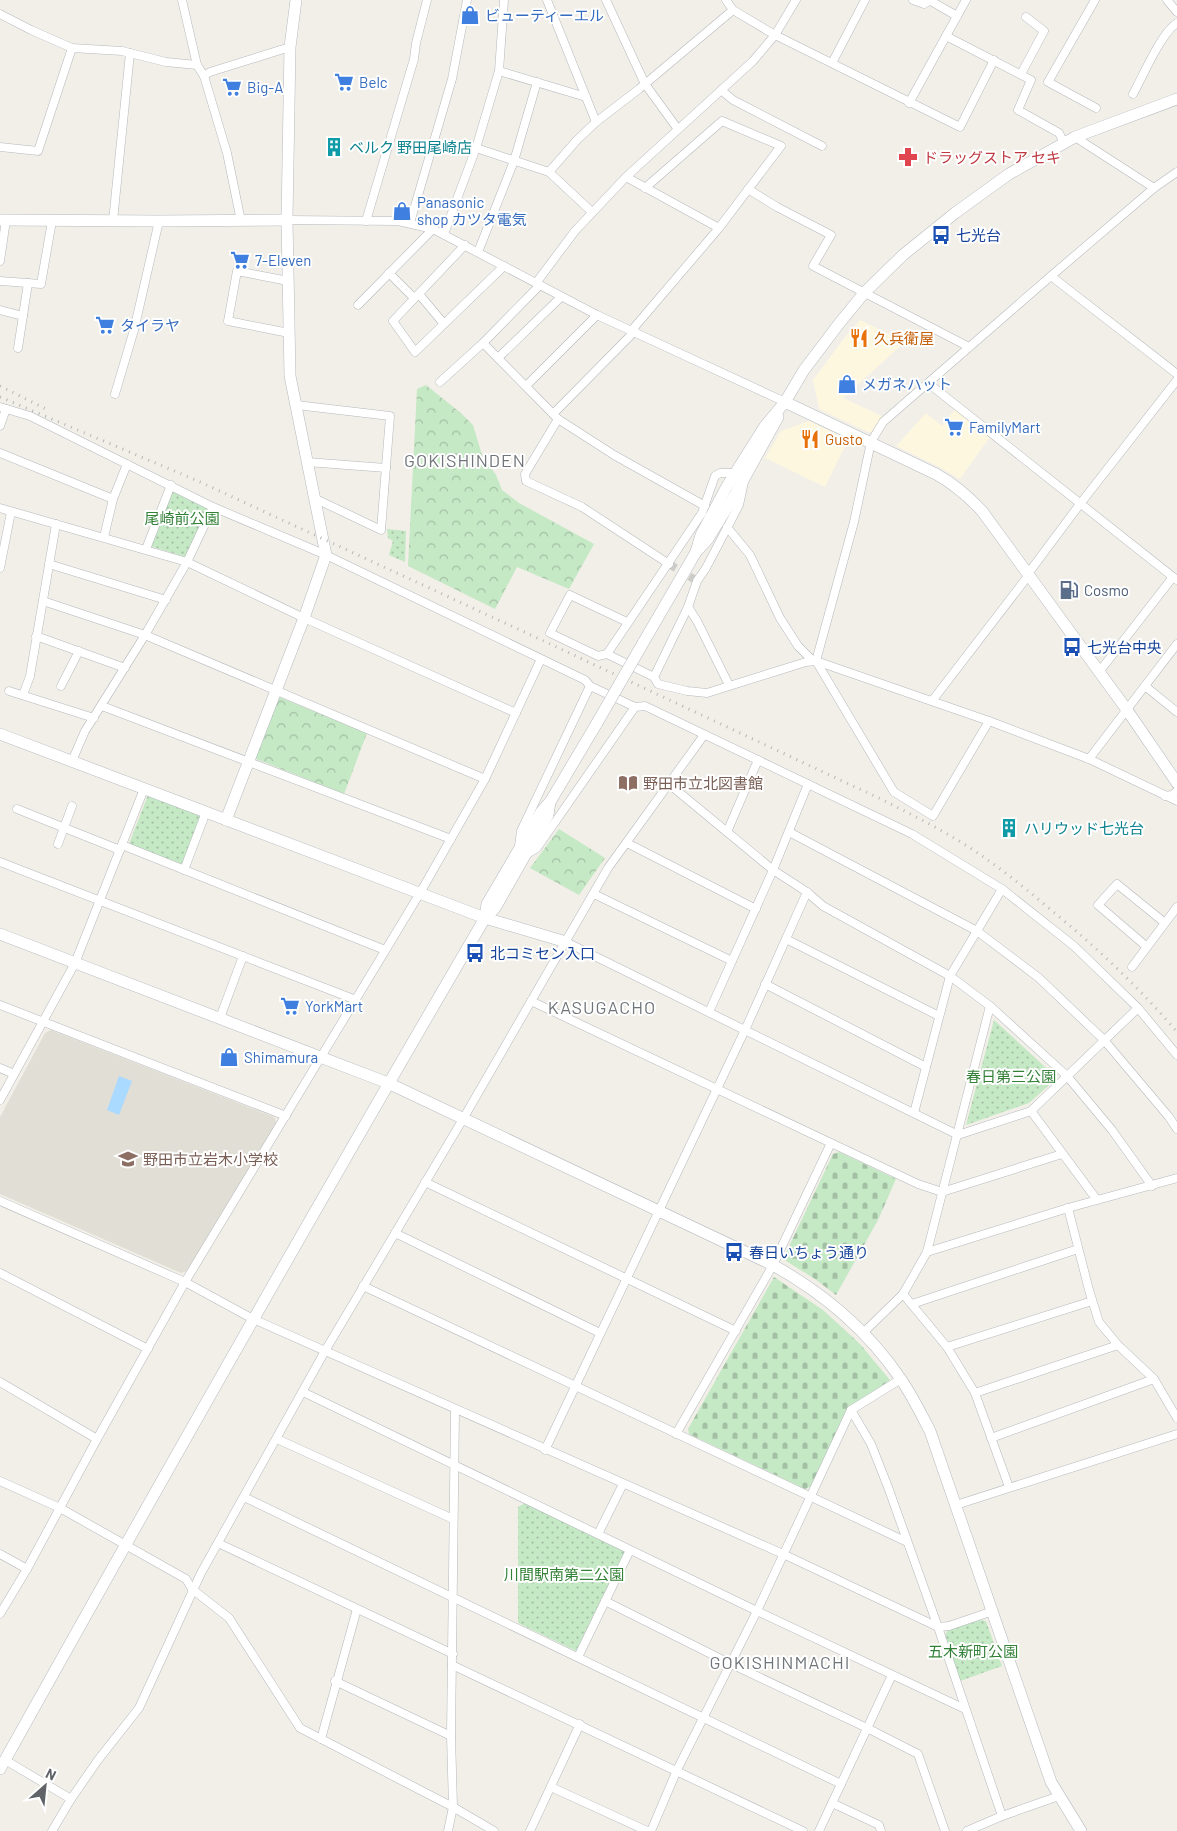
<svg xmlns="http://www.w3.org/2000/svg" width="1177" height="1831" font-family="Barlow,'Noto Sans JP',sans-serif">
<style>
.commercial{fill:#fef7e0}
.education{fill:#e1ded6}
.green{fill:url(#green-dots)}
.forest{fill:url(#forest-crowns)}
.cemetery{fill:url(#cemetery-stones)}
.water{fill:#aadaff}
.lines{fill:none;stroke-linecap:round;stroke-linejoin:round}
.street-tunnel{stroke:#ccccc8;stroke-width:8;stroke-dasharray:8 4;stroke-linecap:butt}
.street-casing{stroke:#b5b8bc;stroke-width:9}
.secondary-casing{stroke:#b6babf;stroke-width:12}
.street{stroke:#fff;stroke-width:8}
.secondary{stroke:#fff;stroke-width:11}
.rail{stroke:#b6b7b8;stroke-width:3;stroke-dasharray:1 6;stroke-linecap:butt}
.secondary-bridge-casing{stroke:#b6babf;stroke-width:12;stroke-linecap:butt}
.secondary-bridge{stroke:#fff;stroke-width:11}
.labels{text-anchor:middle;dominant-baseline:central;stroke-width:4;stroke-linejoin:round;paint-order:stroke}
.shop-label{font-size:15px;fill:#366cbe;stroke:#fff;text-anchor:start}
.culture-label{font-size:15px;fill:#0d838f;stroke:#fff;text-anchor:start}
.health-label{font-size:15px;fill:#be3a42;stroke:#fff;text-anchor:start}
.transit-label{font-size:15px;fill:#164399;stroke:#fff;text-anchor:start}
.food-label{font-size:15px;fill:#c56008;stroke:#fff;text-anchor:start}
.park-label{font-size:15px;fill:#348238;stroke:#fff}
.service-label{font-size:15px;fill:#4e5e75;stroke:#fff;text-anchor:start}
.education-label{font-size:15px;fill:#785e54;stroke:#fff;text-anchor:start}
.quarter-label{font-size:18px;letter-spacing:1px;fill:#70757a;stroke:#fff}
</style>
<defs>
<pattern id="green-dots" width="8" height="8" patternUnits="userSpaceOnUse" patternTransform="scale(1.25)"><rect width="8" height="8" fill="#c5e8c5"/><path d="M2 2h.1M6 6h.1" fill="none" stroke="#a3c0a4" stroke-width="1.8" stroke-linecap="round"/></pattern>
<pattern id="forest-crowns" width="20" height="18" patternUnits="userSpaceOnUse" patternTransform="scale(1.25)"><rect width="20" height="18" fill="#c5e8c5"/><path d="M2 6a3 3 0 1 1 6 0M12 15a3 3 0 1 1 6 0" fill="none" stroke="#a3c0a4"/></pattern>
<pattern id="cemetery-stones" width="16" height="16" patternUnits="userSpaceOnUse" patternTransform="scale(1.25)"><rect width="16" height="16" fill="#c5e8c5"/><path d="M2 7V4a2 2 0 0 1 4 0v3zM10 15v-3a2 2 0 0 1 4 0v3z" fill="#a3c0a4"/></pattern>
</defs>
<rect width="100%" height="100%" fill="#f1efe8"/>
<g class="commercial">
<path d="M860,320L905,342L843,398L884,417L872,432H868L819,409L813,380L845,337Z"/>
<path d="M955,409L990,437L960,479L939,467L896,446L926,413L942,426Z"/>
<path d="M809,421L848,440L825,487L765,458L781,431Z"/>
</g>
<path class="education" d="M51,1030L274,1117L277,1123L187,1271L181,1273L0,1194V1117L45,1033Z"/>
<g class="green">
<path d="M173,489L208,508L186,557L150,546Z"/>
<path d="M387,529L406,531L405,562L389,555L393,541L388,538Z"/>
<path d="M148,795L201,815L182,864L129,844Z"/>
<path d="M994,1020L1057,1078L1029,1103L966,1125Z"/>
<path d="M525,1503L625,1551L576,1651L518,1623V1507Z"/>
<path d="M980,1620L986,1621L1002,1666L960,1681L945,1636L947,1631Z"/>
</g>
<g class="forest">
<path d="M426,385L462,414L473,425L482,455L496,475L502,490L519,503L594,544L569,589L517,567L495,609L408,566L417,389Z"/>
<path d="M279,697L367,733L344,794L254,758Z"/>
<path d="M559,829L605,858L579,895L530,868Z"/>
</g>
<g class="cemetery">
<path d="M839,1152L896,1179L878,1220L836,1295L815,1279L783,1259L833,1154Z"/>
<path d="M774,1277L823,1310L860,1344L890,1380L847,1411L812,1486L805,1489L689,1434L688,1429Z"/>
</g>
<path class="water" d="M119,1076L132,1081L119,1115L107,1110Z"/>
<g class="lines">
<path class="street-tunnel" d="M669,564L697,581"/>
<g class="street-casing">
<g id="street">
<path d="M182,0L197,65L204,76L227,153L241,221"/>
<path d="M547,0L596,122"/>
<path d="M606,0L645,84L677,128"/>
<path d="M726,0L733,10L775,35L960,127L994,60"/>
<path d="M913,0L924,4L929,1"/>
<path d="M929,0L957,16"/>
<path d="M966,0L946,36L1031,80L1018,110L1059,133L1064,143"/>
<path d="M1095,0L1048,82L1096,108"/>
<path d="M1167,0L1177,12"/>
<path d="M0,14L31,30L72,48L122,51L166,62L197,65"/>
<path d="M832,63L865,0"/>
<path d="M499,71L586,97"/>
<path d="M1021,74L1044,31L1026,17"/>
<path d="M204,76L210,72L290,47"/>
<path d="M721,90L733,100L822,146"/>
<path d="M1133,94C1143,76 1161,33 1177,23"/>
<path d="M909,103L946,36"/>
<path d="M1075,137L1154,188"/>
<path d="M0,147L38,151L72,48"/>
<path d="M476,148L549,172L592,212"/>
<path d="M549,172L577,140L596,122L639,89L733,10"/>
<path d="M626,177L719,228"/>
<path d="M748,189L777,207L831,235L813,266L969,347"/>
<path d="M287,220L398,221L433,229L597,315L785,402"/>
<path d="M113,221L130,53"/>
<path d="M366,221L414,59L416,43L427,0"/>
<path d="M410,223L452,79L467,0"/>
<path d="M444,234L476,148L499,71L504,0"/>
<path d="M465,245L393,321L415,352L504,266"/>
<path d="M478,252L514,161L537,82"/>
<path d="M0,261L6,220"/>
<path d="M389,273L414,298"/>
<path d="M1051,276L1177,374"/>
<path d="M0,281L41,284L52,221"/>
<path d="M288,281L237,271L228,321L289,333"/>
<path d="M536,283L575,231L626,177L753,61L775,35L796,0"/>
<path d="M419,294L444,324"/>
<path d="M358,305L433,229"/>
<path d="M0,310L23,316"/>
<path d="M632,330L719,228L781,146L722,121L645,188"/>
<path d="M483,343L558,419L614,455L705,506"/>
<path d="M18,348L28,283"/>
<path d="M498,358L561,297"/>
<path d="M440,382L483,343L540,285"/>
<path d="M928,383L1177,580"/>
<path d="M526,386L597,315"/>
<path d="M115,394L134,330L159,221"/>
<path d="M296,405L390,416L381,530L314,498"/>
<path d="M0,407L30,416L213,507L326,555L585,680L590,686L635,707L645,706L912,834L1002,889L1074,946L1104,975L1138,1008L1177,1055"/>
<path d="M553,414L635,331"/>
<path d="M558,419L525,474L526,481L582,507L669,564"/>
<path d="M0,426L6,409"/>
<path d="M0,453L113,499"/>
<path d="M307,462L386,468"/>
<path d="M0,508L187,562L304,618L516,713"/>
<path d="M727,527L750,555L780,618L798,646L813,661"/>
<path d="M104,537L113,499L127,464"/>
<path d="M146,549L171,485"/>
<path d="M49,564L166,600"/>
<path d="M0,568L11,512"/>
<path d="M1027,575L1080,504L1177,380"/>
<path d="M43,601L145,635L485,779"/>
<path d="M688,607L697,621L729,685"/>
<path d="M627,622L570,595L550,633L598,656L607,654L654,677L658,684L687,691L707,693L806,662L816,661L989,721L1089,759L1177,801"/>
<path d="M36,636L125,668"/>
<path d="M607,654L702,513L715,476L720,473H737"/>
<path d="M1099,672L1173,577"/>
<path d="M654,677L688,607L697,581L706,568L739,505L744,482"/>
<path d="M61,686L79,651"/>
<path d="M1145,686L1177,712"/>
<path d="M9,691L94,718"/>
<path d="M23,695L30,676L56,524"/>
<path d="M932,701L1028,576"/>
<path d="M102,706L451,839"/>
<path d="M989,721L933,816L894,792L816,661L854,522L871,442L883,422L1051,276L1154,188L1177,172"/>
<path d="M1089,759L1177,644"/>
<path d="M72,761L85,731L145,635L187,562L213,507"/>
<path d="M669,784L773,870L807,892L823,906L950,976L990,1006L1067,1076L1112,1130L1152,1186"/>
<path d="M1165,796L1172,795L1177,791"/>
<path d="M17,809L120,850"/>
<path d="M727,832L758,760"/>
<path d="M789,832L977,931L1039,978L1104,1040L1169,1117L1177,1129"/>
<path d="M627,843L756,909"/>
<path d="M58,844L72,806"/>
<path d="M122,845L385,950"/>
<path d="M519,846L521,831L590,686"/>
<path d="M527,854L537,848L635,707"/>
<path d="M0,862L356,1000"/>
<path d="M184,870L206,812"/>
<path d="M594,894L732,961"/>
<path d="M786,939L939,1016"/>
<path d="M566,942L958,1135L1031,1111L1138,1008"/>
<path d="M1147,947L1098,905L1117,884L1165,923"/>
<path d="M1132,967L1177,907"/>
<path d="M765,984L926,1067"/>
<path d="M531,1001L831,1143L918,1184L942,1192L1062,1154"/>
<path d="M0,1005L286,1116"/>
<path d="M709,1012L773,870L808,784"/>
<path d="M220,1018L243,956"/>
<path d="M0,1068L14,1074"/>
<path d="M0,1100L75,963L144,789"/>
<path d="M1031,1111L1097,1200"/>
<path d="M914,1113L950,976L1002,889"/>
<path d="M425,1182L736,1331"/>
<path d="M0,1201L185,1282L253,1319L783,1554L938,1627L949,1626L993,1611"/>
<path d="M1068,1208L1089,1290L1099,1322L1118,1345L1154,1379L1177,1418"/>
<path d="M395,1233L600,1333"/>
<path d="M927,1252L1068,1208L1177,1178"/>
<path d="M0,1273L148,1349"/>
<path d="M363,1286L907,1542"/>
<path d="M903,1294L947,1347L975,1393L1009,1487"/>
<path d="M912,1304L1078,1249"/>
<path d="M863,1333L903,1294L927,1252L990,1006"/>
<path d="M947,1347L1092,1301"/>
<path d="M0,1382L97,1439"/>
<path d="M303,1392L757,1611L965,1709"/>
<path d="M975,1393L1118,1345"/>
<path d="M851,1410L871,1444L888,1487L938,1627L1002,1816"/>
<path d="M676,1434L773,1265L831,1143"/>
<path d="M991,1438L1154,1379"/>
<path d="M277,1439L453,1519"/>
<path d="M545,1450L745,1030L807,892"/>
<path d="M0,1481L60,1508L186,1579L192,1589L229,1618L300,1728L453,1807L494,1831"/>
<path d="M244,1497L841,1784"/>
<path d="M956,1505L1177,1434"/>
<path d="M598,1534L623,1484"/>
<path d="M218,1543L453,1654"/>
<path d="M0,1554L27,1569"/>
<path d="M605,1601L731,1664L867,1728L918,1754L945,1831"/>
<path d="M0,1614L27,1569L97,1439L185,1282L420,893L485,779L541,659"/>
<path d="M578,1657L630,1550"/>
<path d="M452,1665L803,1831"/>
<path d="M335,1681L451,1736"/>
<path d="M321,1739L357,1609"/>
<path d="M5,1760L71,1799"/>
<path d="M551,1787L647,1831"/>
<path d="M832,1803L879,1825L881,1831"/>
<path d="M52,1831L71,1799L98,1760L139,1708L201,1573L325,1351L463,1119L608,868L704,735"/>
<path d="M448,1831L453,1807L451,1736L455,1410"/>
<path d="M530,1831L580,1724"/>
<path d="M651,1831L677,1770L757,1611L851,1410L901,1379"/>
<path d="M819,1831L892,1675"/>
<path d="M967,1831L1002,1816L1059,1796"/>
</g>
</g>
<g class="secondary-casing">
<g id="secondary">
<path d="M0,220L159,221L287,220"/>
<path d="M785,402L936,474C954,484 968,496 982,511L1127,710L1177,783"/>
<path d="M696,552L701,535L726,488L765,426L785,402L804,370L838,325L864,293L903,255L955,213L1009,174L1075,137L1177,99"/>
<path d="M643,643L696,552L708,539L736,493L778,417"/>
<path d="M0,734L485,918L566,942"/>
<path d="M226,820L304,618L326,555L290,376L287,220L290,47L296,0"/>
<path d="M485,918L487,904L541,812L550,802L597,723"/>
<path d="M0,934L388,1083L773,1265C823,1293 868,1331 900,1378C912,1395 921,1414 930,1431L1051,1782L1081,1831"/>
<path d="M0,1769C159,1484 320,1200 485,918L495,908L548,815L550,802"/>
</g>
</g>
<use href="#street" class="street"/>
<use href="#secondary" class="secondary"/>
<g class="rail">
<path d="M0,386L46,409"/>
<path d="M0,397L198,481L533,636L883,800C916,817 951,834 982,856C1004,871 1025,888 1045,905C1093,944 1137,985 1177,1032"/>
</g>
<g class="secondary-bridge-casing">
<path id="secondary-bridge" d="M597,723L643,643"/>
</g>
<use href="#secondary-bridge" class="secondary-bridge"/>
</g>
<defs>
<g id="shop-bare" transform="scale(1.5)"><path d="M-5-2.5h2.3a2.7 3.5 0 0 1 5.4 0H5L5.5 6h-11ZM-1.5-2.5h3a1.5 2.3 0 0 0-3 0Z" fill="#3f7fe0" stroke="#fff" stroke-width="2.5" paint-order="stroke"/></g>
<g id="supermarket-bare" transform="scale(1.5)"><path d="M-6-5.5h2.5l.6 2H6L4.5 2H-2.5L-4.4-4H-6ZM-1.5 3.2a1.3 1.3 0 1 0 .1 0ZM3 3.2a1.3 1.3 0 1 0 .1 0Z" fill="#3f7fe0" stroke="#fff" stroke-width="2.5" paint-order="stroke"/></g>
<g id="building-bare" transform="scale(1.5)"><path d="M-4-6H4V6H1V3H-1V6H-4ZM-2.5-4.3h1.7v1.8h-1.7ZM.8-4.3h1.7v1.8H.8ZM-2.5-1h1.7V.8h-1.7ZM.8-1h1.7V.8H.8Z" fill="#0f9aa8" stroke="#fff" stroke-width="2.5" paint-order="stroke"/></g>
<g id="pharmacy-bare" transform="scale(1.5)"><path d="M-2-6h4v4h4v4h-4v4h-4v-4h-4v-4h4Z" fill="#e0444e" stroke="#fff" stroke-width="2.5" paint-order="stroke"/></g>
<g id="bus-bare" transform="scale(1.5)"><path d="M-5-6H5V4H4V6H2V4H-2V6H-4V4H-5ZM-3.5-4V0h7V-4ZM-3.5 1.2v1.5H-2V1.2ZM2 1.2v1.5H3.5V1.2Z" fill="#1a4fb4" stroke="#fff" stroke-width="2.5" paint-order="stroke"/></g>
<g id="restaurant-bare" transform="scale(1.5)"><path d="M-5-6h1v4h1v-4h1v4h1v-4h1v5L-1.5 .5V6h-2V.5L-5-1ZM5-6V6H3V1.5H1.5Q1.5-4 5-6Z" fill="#e8710a" stroke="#fff" stroke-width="2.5" paint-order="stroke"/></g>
<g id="fuel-bare" transform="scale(1.5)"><path d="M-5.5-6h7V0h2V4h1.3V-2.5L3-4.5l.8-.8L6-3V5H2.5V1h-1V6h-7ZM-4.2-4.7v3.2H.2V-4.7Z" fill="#5c6f8a" stroke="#fff" stroke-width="2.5" paint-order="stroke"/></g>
<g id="library-bare" transform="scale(1.5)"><path d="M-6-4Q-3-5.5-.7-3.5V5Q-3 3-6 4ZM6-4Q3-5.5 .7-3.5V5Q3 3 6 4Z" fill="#8d6e63" stroke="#fff" stroke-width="2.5" paint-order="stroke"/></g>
<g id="school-bare" transform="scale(1.5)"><path d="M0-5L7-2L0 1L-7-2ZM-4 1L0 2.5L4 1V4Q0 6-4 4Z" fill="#8d6e63" stroke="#fff" stroke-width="2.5" paint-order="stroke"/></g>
</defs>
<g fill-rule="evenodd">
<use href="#shop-bare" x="470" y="15"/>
<use href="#supermarket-bare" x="344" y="82"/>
<use href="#supermarket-bare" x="232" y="87"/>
<use href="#building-bare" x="334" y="147"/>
<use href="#pharmacy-bare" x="908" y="157"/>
<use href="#shop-bare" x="402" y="211"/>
<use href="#bus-bare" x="941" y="235"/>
<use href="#supermarket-bare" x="240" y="260"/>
<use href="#supermarket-bare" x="105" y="325"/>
<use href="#restaurant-bare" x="859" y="338"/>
<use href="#shop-bare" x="847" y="384"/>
<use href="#supermarket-bare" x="954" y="427"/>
<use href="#restaurant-bare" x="810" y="439"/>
<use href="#fuel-bare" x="1069" y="590"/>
<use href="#bus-bare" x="1072" y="647"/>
<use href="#library-bare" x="628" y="783"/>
<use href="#building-bare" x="1009" y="828"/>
<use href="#bus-bare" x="475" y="953"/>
<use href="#supermarket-bare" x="290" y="1006"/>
<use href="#shop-bare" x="229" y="1057"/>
<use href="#school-bare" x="128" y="1159"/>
<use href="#bus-bare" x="734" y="1252"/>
</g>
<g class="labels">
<g class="shop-label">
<text x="485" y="15">ビューティーエル</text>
<text x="359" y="82">Belc</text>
<text x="247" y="87">Big-A</text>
<text x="417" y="202">Panasonic<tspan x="417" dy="17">shop カツタ電気</tspan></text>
<text x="255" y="260">7-Eleven</text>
<text x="120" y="325">タイラヤ</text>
<text x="862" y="384">メガネハット</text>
<text x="969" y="427">FamilyMart</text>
<text x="305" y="1006">YorkMart</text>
<text x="244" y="1057">Shimamura</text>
</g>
<g class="culture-label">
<text x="349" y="147">ベルク 野田尾崎店</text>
<text x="1024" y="828">ハリウッド七光台</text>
</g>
<g class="health-label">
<text x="923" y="157">ドラッグストア セキ</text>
</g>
<g class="transit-label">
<text x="956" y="235">七光台</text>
<text x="1087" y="647">七光台中央</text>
<text x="490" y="953">北コミセン入口</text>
<text x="749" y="1252">春日いちょう通り</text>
</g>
<g class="food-label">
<text x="874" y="338">久兵衛屋</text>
<text x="825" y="439">Gusto</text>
</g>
<g class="park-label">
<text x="182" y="518">尾崎前公園</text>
<text x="1011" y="1076">春日第三公園</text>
<text x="564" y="1574">川間駅南第二公園</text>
<text x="973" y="1651">五木新町公園</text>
</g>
<g class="service-label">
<text x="1084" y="590">Cosmo</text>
</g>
<g class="education-label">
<text x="643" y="783">野田市立北図書館</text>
<text x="143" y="1159">野田市立岩木小学校</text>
</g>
<g class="quarter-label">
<text x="465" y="460">GOKISHINDEN</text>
<text x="602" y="1007">KASUGACHO</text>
<text x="780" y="1662">GOKISHINMACHI</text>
</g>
</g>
<g transform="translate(45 1786) rotate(27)" stroke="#ffffff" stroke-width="4" paint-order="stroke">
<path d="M0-4L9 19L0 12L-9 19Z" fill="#5f6368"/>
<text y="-8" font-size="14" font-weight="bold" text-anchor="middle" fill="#5f6368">N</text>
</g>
</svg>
